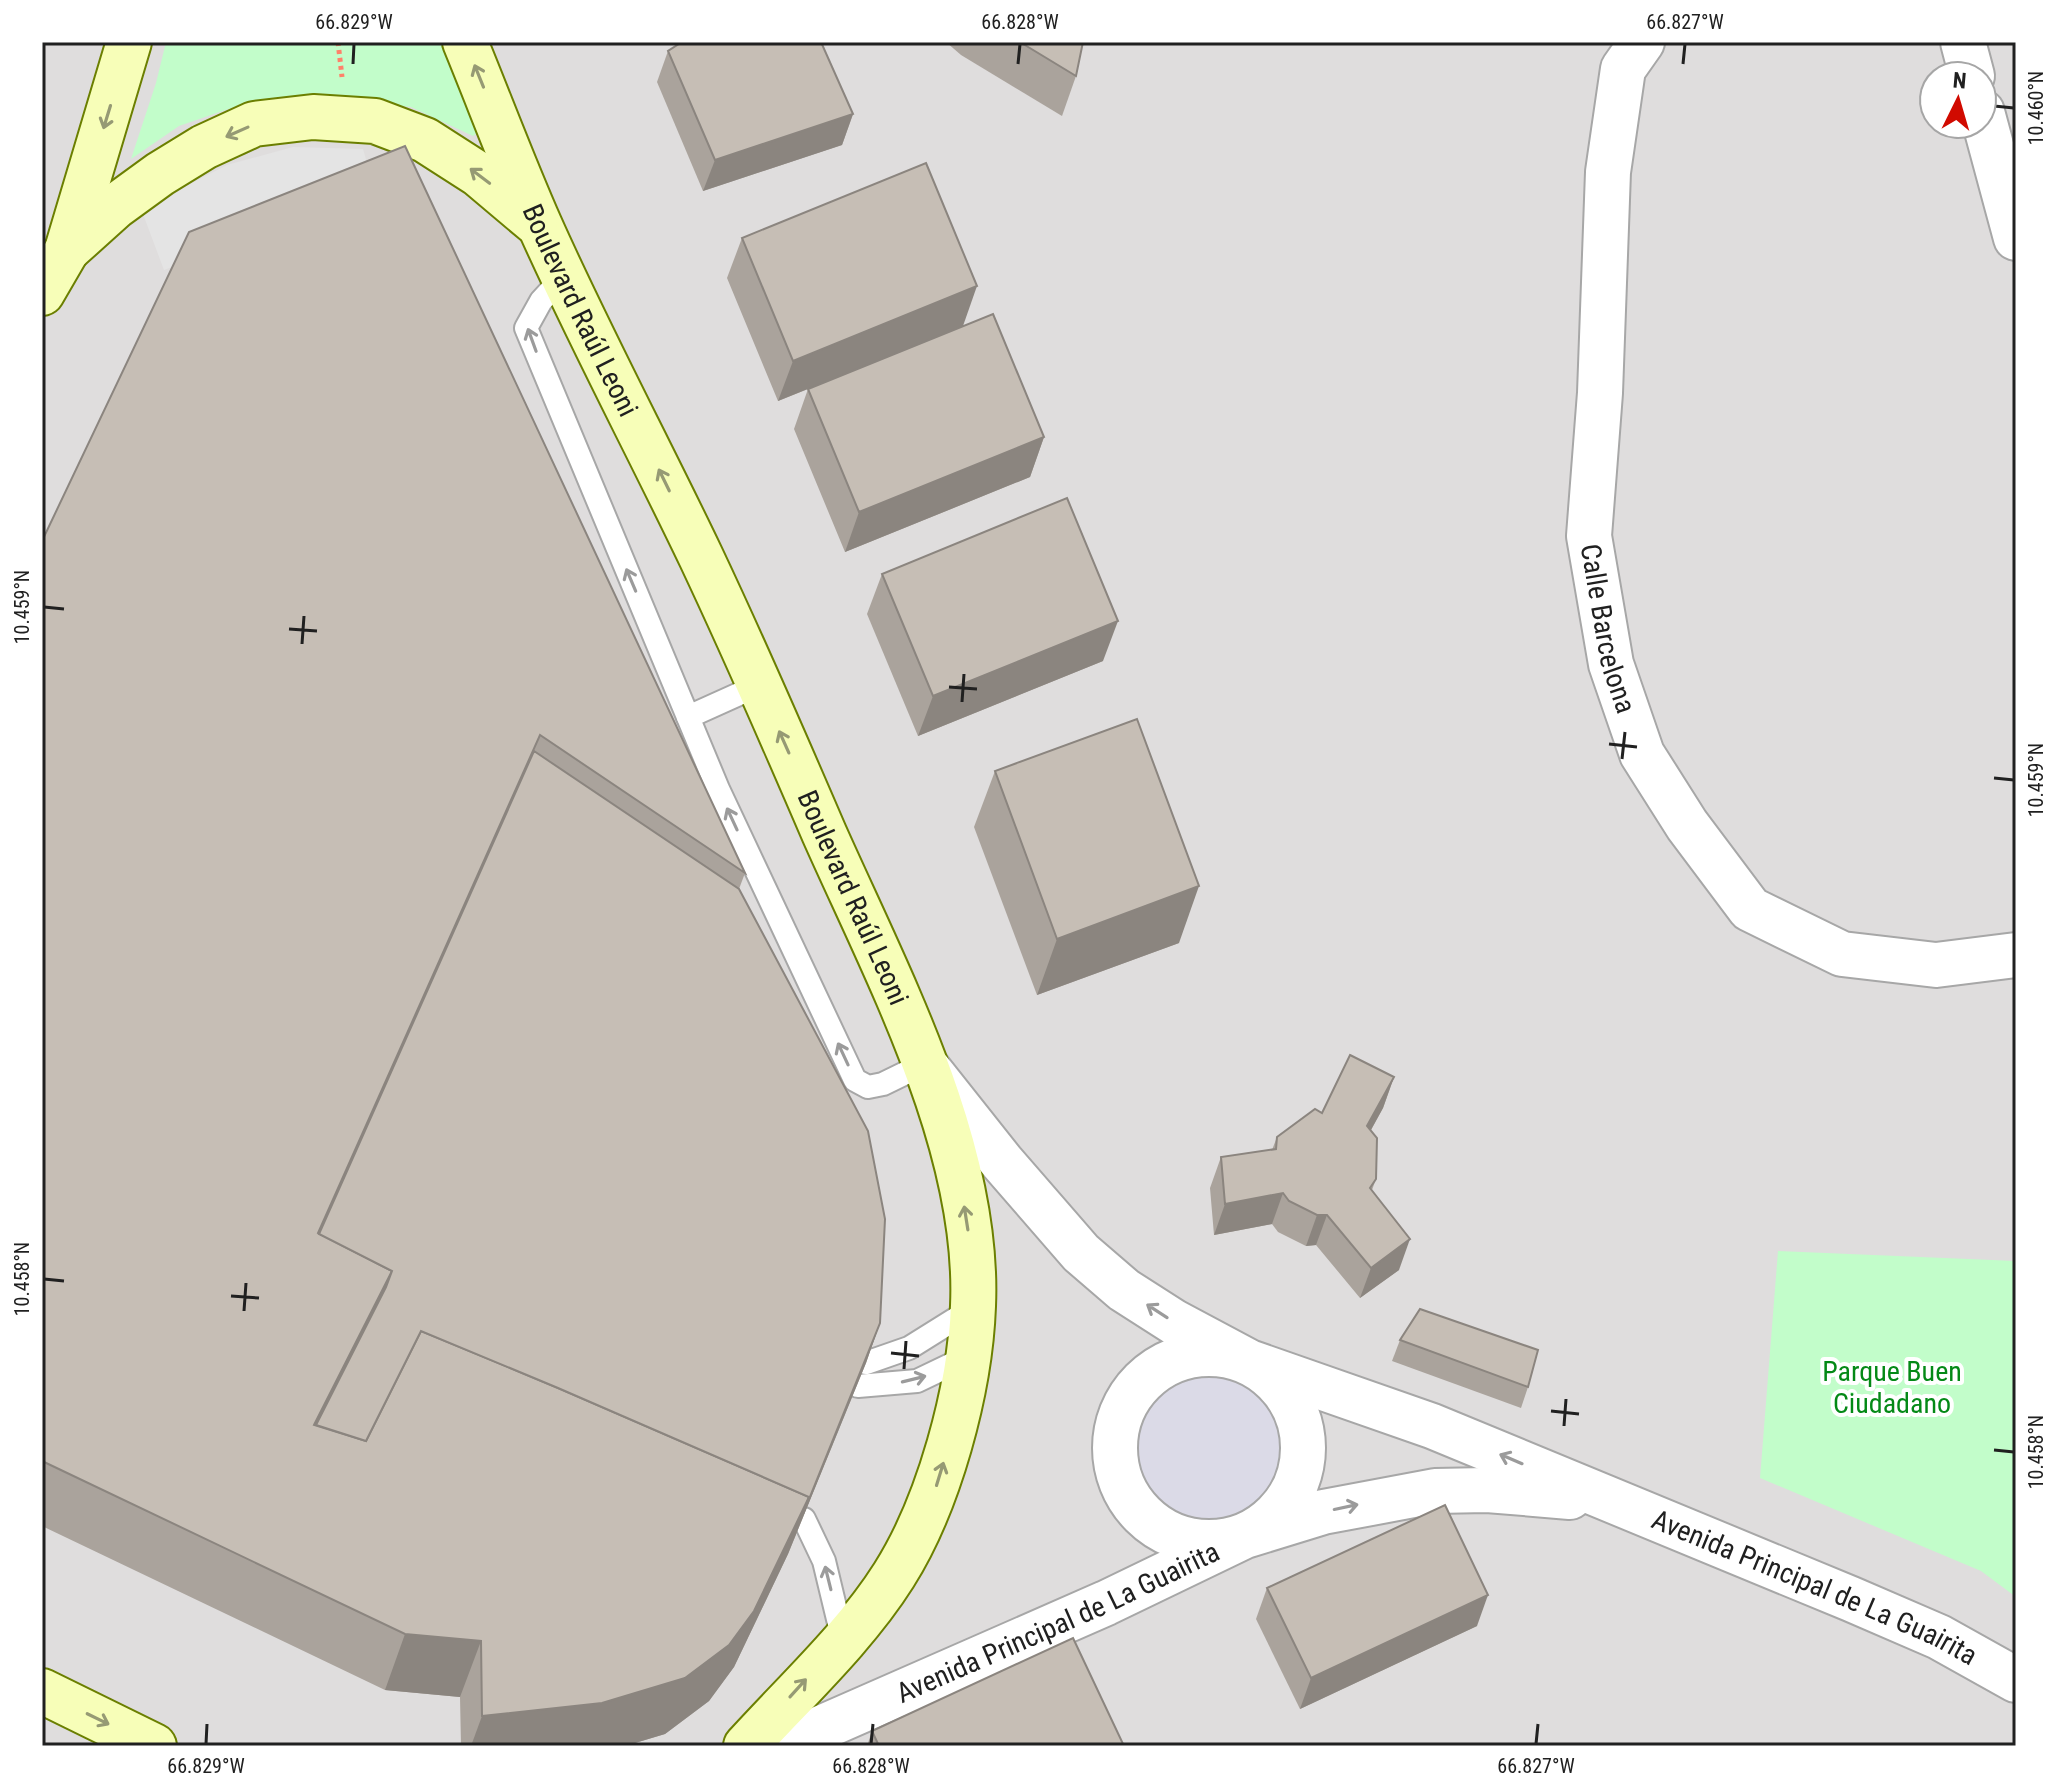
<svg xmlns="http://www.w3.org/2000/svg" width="2058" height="1788" font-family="'Roboto Condensed',sans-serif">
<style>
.residential{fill:#dfdddd;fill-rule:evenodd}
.park{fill:#c2fdca}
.parking{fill:#e4e4e4}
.plaza{fill:#dbdae7}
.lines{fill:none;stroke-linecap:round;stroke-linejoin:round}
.service-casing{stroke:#a7a7a7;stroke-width:26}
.minor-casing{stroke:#a7a7a7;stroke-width:48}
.tertiary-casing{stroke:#a7a7a7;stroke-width:48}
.secondary-casing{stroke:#6b7f00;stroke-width:48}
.path{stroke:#ff816a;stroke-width:5;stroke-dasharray:4 4;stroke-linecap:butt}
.service{stroke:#fff;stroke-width:22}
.minor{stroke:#fff;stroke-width:44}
.tertiary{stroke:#fff;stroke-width:44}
.secondary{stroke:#f7feb8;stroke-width:44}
.wall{fill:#aaa39c}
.shaded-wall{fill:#8b857f}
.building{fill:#c6beb5;stroke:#8b857f;stroke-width:2}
.oneway{stroke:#969a74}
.oneway2{stroke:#9b9b9b}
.ticks{fill:none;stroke:#202020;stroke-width:3}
.labels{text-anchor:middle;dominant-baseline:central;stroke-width:8;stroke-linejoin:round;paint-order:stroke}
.street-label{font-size:28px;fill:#202020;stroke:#fff}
.park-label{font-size:28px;fill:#048916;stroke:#fff}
.neatline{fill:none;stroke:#202020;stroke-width:3}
.ticks-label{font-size:20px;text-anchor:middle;fill:#202020}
</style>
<rect width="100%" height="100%" fill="#f1eee6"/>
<path class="residential" d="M42,42H2016V1746H42ZM1934,76H1982V124H1934Z"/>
<g class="park">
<path d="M166,42H446L480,131L473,136L411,107L326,98L243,104L179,126L131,159L156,83Z"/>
<path d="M1778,1251L2016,1261V1597L1981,1571L1760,1478Z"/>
</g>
<path class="parking" d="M293,147L363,149L375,191L164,270L143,214L184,187L227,165Z"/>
<circle class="plaza" cx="1208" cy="1447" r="80"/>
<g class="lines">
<g class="service-casing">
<g id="service">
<path d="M564,276L541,301L526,328L718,789L855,1080L868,1087L883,1084L926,1063"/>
<path d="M688,717L759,685"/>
<path d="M866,1363L909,1348L973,1308"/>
<path d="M858,1386L917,1381L967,1357"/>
<path d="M804,1519L824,1561L843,1640"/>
</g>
</g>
<g class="minor-casing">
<g id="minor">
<path id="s1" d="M1642,42L1623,69L1608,172L1600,393L1589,536L1611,664L1642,754L1687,825L1750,909L1842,954L1936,965L2016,955"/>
<path d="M1963,42L1972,76"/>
<path d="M1982,112L2016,238"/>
</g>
</g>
<g class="tertiary-casing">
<g id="tertiary">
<path id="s2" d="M929,1070L1002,1162L1081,1253L1124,1290L1174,1322L1249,1362L1432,1426L1851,1599L1939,1637L2016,1680"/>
<circle cx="1209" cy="1448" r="94"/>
<path id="s3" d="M780,1746L1106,1603L1245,1536L1323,1512L1435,1491L1487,1490L1570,1497"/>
</g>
</g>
<g class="secondary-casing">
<g id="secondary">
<path id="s4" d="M465,42C490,103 513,165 540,226C590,338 648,446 701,557C744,648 784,740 824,833C887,975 980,1147 973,1306C970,1390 939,1504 894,1575C855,1637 795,1692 746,1746"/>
<path d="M67,250L116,206L160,174L204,147L254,124L313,117L375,121L425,140L478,174L535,222"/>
<path d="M42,293L67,250L129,42"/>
<path d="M42,1691L154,1746"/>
</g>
</g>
<path class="path" d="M338,42L342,77"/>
<use href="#service" class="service"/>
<use href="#minor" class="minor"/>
<use href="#tertiary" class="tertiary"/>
<use href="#secondary" class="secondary"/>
</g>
<g class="wall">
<path d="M946,42H1083L1076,76L1062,116L961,55Z"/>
<path d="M668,51L853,114L842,145L703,191L657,82Z"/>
<path d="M189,232L745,873L739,889L880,1323L866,1363L788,1554L734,1667L709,1701L665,1734L625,1746H461L460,1697L385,1690L42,1526V541Z"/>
<path d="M742,238L963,326L1044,437L1030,477L845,552L794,429L808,389L778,401L727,278Z"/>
<path d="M882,574L1103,661L918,736L867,614Z"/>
<path d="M995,771L1179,943L1037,995L974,827Z"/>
<path d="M1394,1077L1383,1108L1371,1130L1376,1179L1372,1190L1399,1270L1360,1298L1316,1245L1306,1246L1278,1232L1272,1224L1214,1235L1210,1188L1221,1157L1272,1150L1277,1137Z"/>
<path d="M1400,1340L1528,1387L1521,1408L1392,1361Z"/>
<path d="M1267,1588L1477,1626L1300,1709L1256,1619Z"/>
<path d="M872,1731L1124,1746H867Z"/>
</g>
<g class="shaded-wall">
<path d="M853,114L842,145L703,191L715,160Z"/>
<path d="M977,286L963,326L778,401L793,361Z"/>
<path d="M1044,437L1030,477L845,552L859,512Z"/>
<path d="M1118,621L1103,661L918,736L933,696Z"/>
<path d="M1199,886L1179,943L1037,995L1057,939Z"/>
<path d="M1394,1077L1383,1108L1356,1157L1367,1126Z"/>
<path d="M1283,1193L1272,1224L1214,1235L1225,1204Z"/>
<path d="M1317,1215H1327L1316,1245L1306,1246Z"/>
<path d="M1410,1239L1399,1270L1360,1298L1371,1268Z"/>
<path d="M392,1271L372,1327L313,1442L314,1425Z"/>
<path d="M880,1323L866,1363L788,1554L734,1667L709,1701L665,1734L625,1746H471L482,1716Z"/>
<path d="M1488,1595L1477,1626L1300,1709L1311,1678Z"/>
<path d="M405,1634L481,1641L460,1697L385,1690Z"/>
</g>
<g class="building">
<path d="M682,42H821L853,114L715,160L668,51Z"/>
<path d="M1020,42H1083L1076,76Z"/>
<path d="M405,146L745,873L540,735L318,1233L392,1271L314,1425L366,1441L421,1331L558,1388L809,1497L754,1611L729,1645L685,1678L602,1703L482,1716L481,1641L405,1634L42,1461V541L189,232Z"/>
<path d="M926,163L977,286L793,361L742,238Z"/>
<path d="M993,314L1044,437L859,512L808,389Z"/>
<path d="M1067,498L1118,621L933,696L882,574Z"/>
<path d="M1137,719L1199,886L1057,939L995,771Z"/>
<path d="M534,751L739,889L868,1131L885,1219L880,1323L803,1514L809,1497L558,1388L421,1331L366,1441L316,1425L386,1287L392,1271L319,1234Z"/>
<path d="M1350,1055L1394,1077L1367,1126L1377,1138L1376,1179L1370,1188L1410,1239L1371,1268L1327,1215H1317L1289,1201L1283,1193L1225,1204L1221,1157L1276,1149L1277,1137L1315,1109L1322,1113Z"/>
<path d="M1420,1309L1538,1350L1528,1387L1400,1340Z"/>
<path d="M1445,1505L1488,1595L1311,1678L1267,1588Z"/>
<path d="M1073,1638L1124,1746H879L872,1731Z"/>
</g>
<defs><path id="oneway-shaft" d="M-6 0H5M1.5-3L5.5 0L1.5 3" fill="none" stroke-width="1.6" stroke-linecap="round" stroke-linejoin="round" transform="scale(2)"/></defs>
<g class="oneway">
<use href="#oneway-shaft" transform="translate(479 76) rotate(-112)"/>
<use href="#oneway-shaft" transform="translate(107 117) rotate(107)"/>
<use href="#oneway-shaft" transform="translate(237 132) rotate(156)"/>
<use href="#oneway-shaft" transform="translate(480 176) rotate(-143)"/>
<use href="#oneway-shaft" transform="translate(664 480) rotate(-116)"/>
<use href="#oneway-shaft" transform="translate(784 742) rotate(-114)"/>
<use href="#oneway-shaft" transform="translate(966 1218) rotate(-99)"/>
<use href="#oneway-shaft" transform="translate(940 1474) rotate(-73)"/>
<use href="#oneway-shaft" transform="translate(798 1688) rotate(-48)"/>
<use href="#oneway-shaft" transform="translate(98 1719) rotate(26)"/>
</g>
<g class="oneway2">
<use href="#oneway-shaft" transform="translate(532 340) rotate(-110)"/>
<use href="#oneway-shaft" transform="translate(631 580) rotate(-113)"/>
<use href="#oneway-shaft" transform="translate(732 819) rotate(-115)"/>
<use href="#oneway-shaft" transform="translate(843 1054) rotate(-115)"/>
<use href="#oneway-shaft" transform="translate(1157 1311) rotate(-147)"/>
<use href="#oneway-shaft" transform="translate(914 1379) rotate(-14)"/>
<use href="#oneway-shaft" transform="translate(1511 1459) rotate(-157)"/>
<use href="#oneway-shaft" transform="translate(1346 1507) rotate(-12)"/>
<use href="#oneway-shaft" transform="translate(828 1578) rotate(-104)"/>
</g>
<path class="ticks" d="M353,64L354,44M1018,64L1020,44M1683,64L1685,44M1994,106L2014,108M44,607L64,609M289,629L317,631M302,644L304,616M949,687L977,689M962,702L964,674M1609,744L1637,747M1622,759L1625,732M1994,778L2014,780M44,1279L64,1281M231,1296L259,1298M244,1311L246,1283M891,1353L919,1356M904,1369L906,1341M1551,1411L1579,1414M1564,1426L1566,1399M1994,1450L2014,1452M206,1744L207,1724M871,1744L873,1724M1536,1744L1538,1724"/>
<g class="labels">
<g class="street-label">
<text stroke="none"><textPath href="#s4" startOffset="292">Boulevard Raúl Leoni</textPath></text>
<text stroke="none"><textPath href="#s1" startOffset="596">Calle Barcelona</textPath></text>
<text stroke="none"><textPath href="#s4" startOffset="940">Boulevard Raúl Leoni</textPath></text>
<text stroke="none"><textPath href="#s2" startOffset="1048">Avenida Principal de La Guairita</textPath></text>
<text stroke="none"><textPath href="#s3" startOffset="304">Avenida Principal de La Guairita</textPath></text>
</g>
<g class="park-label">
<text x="1892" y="1371">Parque Buen<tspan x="1892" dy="32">Ciudadano</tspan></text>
</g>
</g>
<rect width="2058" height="1788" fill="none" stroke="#ffffff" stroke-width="88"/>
<g transform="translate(1958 100) rotate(5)"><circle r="38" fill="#ffffff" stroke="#a6a6a6" stroke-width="2"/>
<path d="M0-6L14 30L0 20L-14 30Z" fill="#d10a00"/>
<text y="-12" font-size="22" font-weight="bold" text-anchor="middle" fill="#202020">N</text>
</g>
<rect x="44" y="44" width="1970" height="1700" class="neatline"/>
<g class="ticks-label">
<text x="354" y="29">66.829°W</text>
<text x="1020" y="29">66.828°W</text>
<text x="1685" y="29">66.827°W</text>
<text transform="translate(2036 108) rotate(-90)" y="7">10.460°N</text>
<text transform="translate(22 607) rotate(-90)" y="7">10.459°N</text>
<text transform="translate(2036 780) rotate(-90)" y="7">10.459°N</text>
<text transform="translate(22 1279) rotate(-90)" y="7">10.458°N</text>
<text transform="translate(2036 1452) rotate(-90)" y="7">10.458°N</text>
<text x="206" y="1773">66.829°W</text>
<text x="871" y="1773">66.828°W</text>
<text x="1536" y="1773">66.827°W</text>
</g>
</svg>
